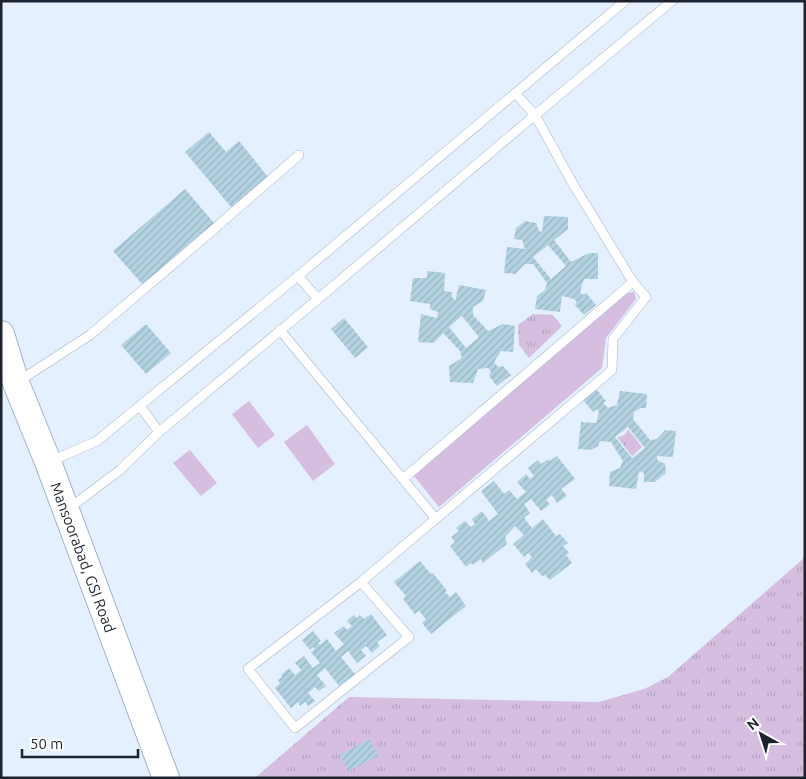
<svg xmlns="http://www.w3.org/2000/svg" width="806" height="779" font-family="Ubuntu,sans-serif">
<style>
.grass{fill:url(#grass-tufts)}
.park{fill:#d5bee0}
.building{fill:url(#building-hatch);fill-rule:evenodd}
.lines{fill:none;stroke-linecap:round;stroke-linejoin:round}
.lane-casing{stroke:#a1b3cb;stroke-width:10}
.secondary-casing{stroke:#a1b3cb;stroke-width:28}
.lane{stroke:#fff;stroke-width:9}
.secondary{stroke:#fff;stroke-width:26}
.labels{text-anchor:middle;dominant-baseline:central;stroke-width:4;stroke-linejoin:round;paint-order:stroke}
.street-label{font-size:15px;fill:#1d232d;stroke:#fff}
</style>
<defs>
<pattern id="grass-tufts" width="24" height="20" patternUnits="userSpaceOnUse" patternTransform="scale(1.25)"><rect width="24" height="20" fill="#d5bee0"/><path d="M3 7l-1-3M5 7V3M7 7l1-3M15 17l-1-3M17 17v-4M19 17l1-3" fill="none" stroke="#b6a3c0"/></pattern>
<pattern id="building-hatch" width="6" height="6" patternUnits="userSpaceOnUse" patternTransform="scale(1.25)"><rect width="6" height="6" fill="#b2d2e1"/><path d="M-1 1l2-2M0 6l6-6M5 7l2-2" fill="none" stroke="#99b4c1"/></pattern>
</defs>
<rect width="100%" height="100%" fill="#e5f0ff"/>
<g class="grass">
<path d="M533,314L553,315L562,326L529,358L519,345L518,325Z"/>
<path d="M628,429L642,447L632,456L617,437C623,437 626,434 628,429Z"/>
<path d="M805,557V778H255L349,697L599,702L644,689L668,677Z"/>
</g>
<g class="park">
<path d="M634,292L636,299L606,338L602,368L439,507L414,476L627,293Z"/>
<path d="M249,401L275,435L258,448L232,414Z"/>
<path d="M307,425L335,464L313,481L284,442Z"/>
<path d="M190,450L217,483L201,496L173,463Z"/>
</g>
<g class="building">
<path d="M209,132L226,152L239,141L268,177L231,207L185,152Z"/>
<path d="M185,189L214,223L143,285L113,251Z"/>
<path d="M544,216L568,217V229L554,240L571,262L589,253H598V279H584L580,292L583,295L586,293L596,305L584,315L575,305L577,302L574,299L562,296L560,312L535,309L537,296L545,290L547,283L533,264H525L515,274L504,273L507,247L525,249L522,240L514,239L516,228L525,221L536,223L539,231L542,232ZM548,245L566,266L551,279L533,257Z"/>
<path d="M427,271L445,273L444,291L452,292V297L455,301L459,285L486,290L483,301L473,307V315L488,331L503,324L515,326L513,352L501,351L494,362L498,367L503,366L511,375L497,386L489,376L491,371L488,368L478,369L473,383L450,382L449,366L462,358L460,351L443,333L434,343L418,342L421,314L437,318L438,312L430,309V304L410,301L413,278H427ZM462,316L479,337L466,348L449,327Z"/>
<path d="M344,318L368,347L355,358L331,329Z"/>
<path d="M146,324L171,353L146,374L121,345Z"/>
<path d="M596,389L606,401L603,403L608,408L617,405L620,391L647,394L646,408H641L634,412L633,419L650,440L657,439L665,430L676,431L673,457L657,456V460L665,464L666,473L655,482H644V473L639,471L636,489L609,486L610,472L620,468L623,461L611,442L600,441L598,446L591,450L578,449L581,422L596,423L599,413L597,409L593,412L583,400ZM628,427L645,448L632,458L615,437Z"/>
<path d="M557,456L575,479L561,489L567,496L557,503L552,495L546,500L550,504L541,511L531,499L524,504L530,513L524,518L532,528L543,519L556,536L560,534L568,543L563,546L569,553L566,555L572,563L550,580L545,575L542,576L536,569L532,573L525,564L532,557L528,553L524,557L513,544L524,535L515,526L505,537L507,544L483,563L481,559L473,565L471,563L466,567L450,546L455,542L451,537L459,531L456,528L465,521L471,527L475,524L472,519L482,511L489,521L498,514L481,491L494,481L504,494L509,490L517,499L526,492L517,482L526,474L530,479L534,476L528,468L538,460L541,464L549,459L550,461Z"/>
<path d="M420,561L431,574L433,573L447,591L445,592L450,597L456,592L466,606L431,634L422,623L426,619L419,611L415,614L403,599L406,596L394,582Z"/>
<path d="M371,614L387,635L377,642L380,646L372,653L366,646L361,650L366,656L357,663L348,651L341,657L355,674L339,686L325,668L317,675L326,686L319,691L315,687L308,693L315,701L308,706L305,702L300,706L298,702L291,708L275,688L280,683L278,680L282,677L281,675L289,668L295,675L301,670L295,663L304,656L313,668L320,663L311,652L315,649L313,647L310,650L302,640L313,631L321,641L318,643L320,645L327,639L336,651L344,644L334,633L344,626L347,630L352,626L347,621L354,615L357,618L360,615L364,619Z"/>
<path d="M369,739L378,756L349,771L340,755Z"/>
</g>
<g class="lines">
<g class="lane-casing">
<g id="lane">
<path d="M515,93L535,115L573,184L633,282"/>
<path d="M298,276L318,299"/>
<path d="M280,330L435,518"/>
<path d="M19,381L90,335L191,249L299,155"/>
<path d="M140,406L159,432"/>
<path d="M51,461L97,441L298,276L625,1"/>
<path d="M68,509L120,470L159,432L318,299L535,115L672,1"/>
<path d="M361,582L409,637L295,728L248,669L361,582L612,370L613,339L646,297L633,282L403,479"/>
</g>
</g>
<g class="secondary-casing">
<g id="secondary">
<path id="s1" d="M1,334L16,383L48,462L166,778"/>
</g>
</g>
<use href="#lane" class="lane"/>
<use href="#secondary" class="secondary"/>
</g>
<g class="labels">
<g class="street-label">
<text stroke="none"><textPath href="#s1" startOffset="238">Mansoorabad, GSI Road</textPath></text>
</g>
</g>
<rect width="806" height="779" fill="none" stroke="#1d232d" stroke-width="5"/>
<g transform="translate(761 734) rotate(321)" stroke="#ffffff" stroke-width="4" paint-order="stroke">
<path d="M0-4L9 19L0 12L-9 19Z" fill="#1d232d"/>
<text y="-8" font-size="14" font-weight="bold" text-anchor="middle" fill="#1d232d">N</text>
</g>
<path d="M22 749v8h116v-8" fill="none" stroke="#1d232d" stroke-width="2.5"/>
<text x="30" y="749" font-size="15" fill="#1d232d" stroke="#ffffff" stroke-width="4" paint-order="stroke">50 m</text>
</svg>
